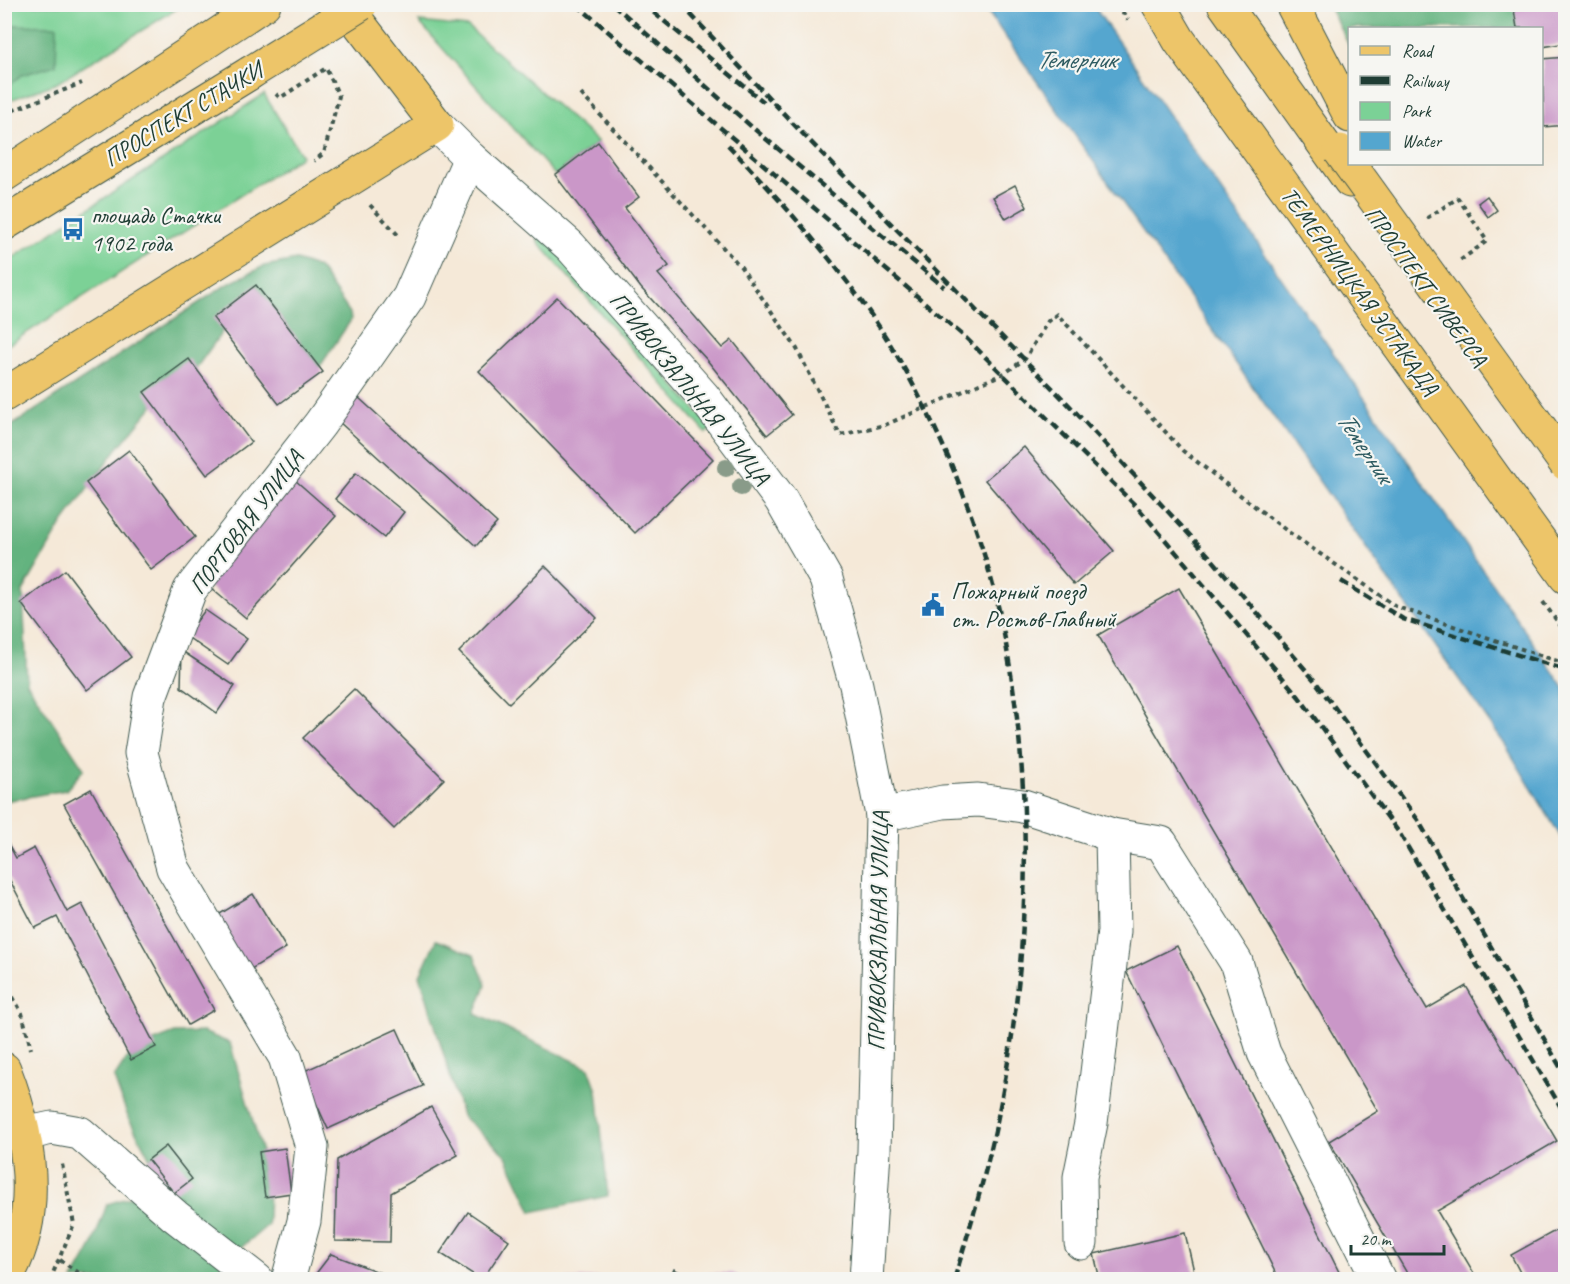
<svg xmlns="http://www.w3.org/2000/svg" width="1570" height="1284" font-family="Caveat,sans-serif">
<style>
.green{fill:#7bd196;stroke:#4d8765;stroke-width:1.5}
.forest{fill:#64b37f;stroke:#42785a;stroke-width:1.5}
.water{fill:#54a6cf;stroke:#3a7282;stroke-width:1.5}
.building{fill:#ca97c8}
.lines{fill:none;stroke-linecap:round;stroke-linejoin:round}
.minor-casing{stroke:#3f574d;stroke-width:35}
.major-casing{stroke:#3f574d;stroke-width:35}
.path{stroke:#3f574d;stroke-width:4;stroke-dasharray:4.5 4.5;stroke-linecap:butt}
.minor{stroke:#fff;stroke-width:33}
.major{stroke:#edc569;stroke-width:33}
.rail{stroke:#1f3d34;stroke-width:4.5;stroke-dasharray:9 4.5;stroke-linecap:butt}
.major-bridge-casing{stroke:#3f574d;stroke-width:35;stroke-linecap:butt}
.major-bridge{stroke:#edc569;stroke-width:33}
.tree{fill:#899b89}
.labels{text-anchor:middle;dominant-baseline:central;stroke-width:4.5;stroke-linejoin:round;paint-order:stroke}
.street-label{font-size:24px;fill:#1f3d34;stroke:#f6f6f2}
.poi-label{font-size:24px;fill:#1f3d34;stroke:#f6f6f2;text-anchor:start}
.water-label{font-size:26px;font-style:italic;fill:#2f5c62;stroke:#f6f6f2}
</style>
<rect width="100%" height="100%" fill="#f6f6f2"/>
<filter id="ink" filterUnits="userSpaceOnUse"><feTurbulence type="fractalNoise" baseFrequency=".0167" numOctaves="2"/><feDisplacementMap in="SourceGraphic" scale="12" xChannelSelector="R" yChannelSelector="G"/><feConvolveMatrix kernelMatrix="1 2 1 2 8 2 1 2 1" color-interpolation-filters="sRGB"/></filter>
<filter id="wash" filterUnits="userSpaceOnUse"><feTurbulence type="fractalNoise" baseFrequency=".008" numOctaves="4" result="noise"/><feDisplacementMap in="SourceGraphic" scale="24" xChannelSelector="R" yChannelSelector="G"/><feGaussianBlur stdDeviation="1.35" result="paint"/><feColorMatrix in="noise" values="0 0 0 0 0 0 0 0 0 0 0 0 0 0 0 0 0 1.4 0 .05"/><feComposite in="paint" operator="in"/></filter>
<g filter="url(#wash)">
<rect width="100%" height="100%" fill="#f5e9d8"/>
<g class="green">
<path d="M7,5H183L57,83L5,102Z"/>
<path d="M419,22L468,27L598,142L555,175Z"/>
<path d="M264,94L302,156L5,347V263Z"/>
<path d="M544,235L712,429L706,433L537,241Z"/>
</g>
<g class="forest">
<path d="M1534,4L1530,26L1522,28H1350L1349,45L1328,5Z"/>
<path d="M14,25L57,26L56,65L22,75L5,88V30Z"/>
<path d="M296,260L319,268L350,313L351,320L319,368L256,285L194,371L162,395L116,450L62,524L23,591L27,683L84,769L66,790L5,801V430L226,285L264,266Z"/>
<path d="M436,940L474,955L486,985L475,1014L589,1068L597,1090L608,1196L532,1212L505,1154L462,1116L420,975Z"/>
<path d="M203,1032L230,1043L269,1176L268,1225L204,1279L73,1280L92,1246L107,1204L130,1197L168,1193L128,1117L114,1078L133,1049L175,1033Z"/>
</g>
<path class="water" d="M983,5H1093L1565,689V844L1506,746Z"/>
<g id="blocks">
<g class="building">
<path d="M1513,4H1566V43L1542,47V28H1517Z"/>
<path d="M1566,57V125L1544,127L1542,59Z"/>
<path d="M598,142L639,197L625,208L669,266L658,274L722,348L732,340L792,415L767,435L707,360L641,288L555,175Z"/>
<path d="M1015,185L1027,207L1006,219L993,197Z"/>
<path d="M1487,196L1497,210L1488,217L1478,203Z"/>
<path d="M256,285L323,372L279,404L213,318Z"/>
<path d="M557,297L713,459L635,533L479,371Z"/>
<path d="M189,359L251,442L207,475L144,392Z"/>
<path d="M359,398L497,523L476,546L338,421Z"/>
<path d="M1024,447L1114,551L1074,585L985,480Z"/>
<path d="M129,450L195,537L151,570L86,483Z"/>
<path d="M356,473L404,512L384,538L335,499Z"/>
<path d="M295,480L336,516L246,618L205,583Z"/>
<path d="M545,566L597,618L509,703L459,652Z"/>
<path d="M65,570L131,657L87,690L21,603Z"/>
<path d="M1179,588L1427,1009L1466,986L1557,1141L1437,1211L1478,1280H1411L1329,1141L1378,1111L1098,635Z"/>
<path d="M205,610L247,639L228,665L186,636Z"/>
<path d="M182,651L235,686L217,713L181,687Z"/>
<path d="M354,689L444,779L394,829L303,738Z"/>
<path d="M91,789L214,1010L188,1025L64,804Z"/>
<path d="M4,836L16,858L34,848L67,912L82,904L156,1047L131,1060L57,917L35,928L4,869Z"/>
<path d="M253,894L286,948L246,972L213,918Z"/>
<path d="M1177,946L1343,1280H1279L1126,971Z"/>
<path d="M397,1029L423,1086L328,1129L302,1072Z"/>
<path d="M431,1107L458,1155L391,1193L390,1242L335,1241L337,1160Z"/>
<path d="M166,1146L192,1179L174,1193L148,1160Z"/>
<path d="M285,1148L291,1193L265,1197L259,1152Z"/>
<path d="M468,1212L509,1240L482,1280L440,1253Z"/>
<path d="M1566,1225V1273L1555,1280H1524L1511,1255Z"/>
<path d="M1185,1233L1196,1280H1100L1094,1254Z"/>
<path d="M331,1254L397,1279V1280H311Z"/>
<path d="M674,1269L694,1280H549L672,1273Z"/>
<path d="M703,1273H733L746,1280H699Z"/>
</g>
</g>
</g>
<g filter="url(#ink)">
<use href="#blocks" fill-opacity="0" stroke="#3f574d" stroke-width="1.5"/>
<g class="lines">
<g class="minor-casing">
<g id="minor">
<path d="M437,125L470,158L570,246L703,396L781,500L826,579L856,685L882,815L874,1151L866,1280"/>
<path d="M882,815L943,802L978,800L1023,806L1112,835L1161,843L1236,962L1264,1053L1379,1280"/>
<path d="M24,1134L52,1128L80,1133L175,1216L257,1280"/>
<path d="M1081,1243L1080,1177L1091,1123L1114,931L1112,835"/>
<path d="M288,1280L304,1221L312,1147L285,1057L173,868L141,753L150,697L190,590L320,424L409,297L470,158"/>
</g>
</g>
<g class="major-casing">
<g id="major">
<path d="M1158,4L1179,40L1566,577"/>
<path d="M1224,4L1350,181"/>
<path d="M1292,4L1350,116"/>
<path d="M4,175L264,4"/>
<path d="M4,224L250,73"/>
<path d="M4,395L437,125L344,4"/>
<path d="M4,1069C30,1136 44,1215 5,1280"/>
</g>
</g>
<g class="path">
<path d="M1117,4L1128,20"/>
<path d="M276,94L280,98L326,68L339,96L324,153L314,161"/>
<path d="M581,94L741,267L797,349L840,435L885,425L1005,373L1025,359L1048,321L1057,314L1183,451L1287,531L1397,607L1566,664"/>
<path d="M4,114L82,83"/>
<path d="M370,205L400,237"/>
<path d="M1427,218L1458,198L1487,241L1458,262"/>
<path d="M1543,602L1566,633"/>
<path d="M4,981L22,1013L31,1049"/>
<path d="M60,1260L79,1273L109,1280"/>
<path d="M50,1280L74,1224L62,1164"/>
</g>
<use href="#minor" class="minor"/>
<use href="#major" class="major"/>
<g class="rail">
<path d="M576,4L966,338L1140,510L1299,697L1400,834L1566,1116"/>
<path d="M613,4L753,128L944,287"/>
<path d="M643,4L764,102"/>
<path d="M681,4L801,132L1068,404L1211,558L1315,681L1418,820L1566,1077"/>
<path d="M728,145C788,208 858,286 900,361C946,442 983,533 1002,624C1034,780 1031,946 1001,1101C990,1161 972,1221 954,1280"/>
<path d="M1341,581L1403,619L1566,670"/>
</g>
<g class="major-bridge-casing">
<g id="major-bridge">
<path d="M250,73L361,4"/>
<path d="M1340,151L1566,464"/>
</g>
</g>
<use href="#major-bridge" class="major-bridge"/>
</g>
<g class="tree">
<circle cx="726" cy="468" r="9"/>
<circle cx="741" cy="487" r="9"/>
</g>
</g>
<defs>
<g id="bus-bare" transform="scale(1.8)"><path d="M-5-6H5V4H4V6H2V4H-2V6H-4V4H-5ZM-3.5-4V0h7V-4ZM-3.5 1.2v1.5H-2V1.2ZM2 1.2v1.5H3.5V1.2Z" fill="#1f6fb2" stroke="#f6f6f2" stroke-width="2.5" paint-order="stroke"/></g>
<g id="civic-bare" transform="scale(1.8)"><path d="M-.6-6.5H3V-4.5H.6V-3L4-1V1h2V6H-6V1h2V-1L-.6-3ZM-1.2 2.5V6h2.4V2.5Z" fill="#1f6fb2" stroke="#f6f6f2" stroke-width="2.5" paint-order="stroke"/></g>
</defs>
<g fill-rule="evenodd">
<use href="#bus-bare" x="73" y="229"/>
<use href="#civic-bare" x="933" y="605"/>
</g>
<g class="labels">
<g class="street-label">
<text transform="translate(183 114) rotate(-31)">ПРОСПЕКТ СТАЧКИ</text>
<text transform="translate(1426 286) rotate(54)">ПРОСПЕКТ СИВЕРСА</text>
<text transform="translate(1360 291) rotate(54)">ТЕМЕРНИЦКАЯ ЭСТАКАДА</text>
<text transform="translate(690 388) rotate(51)">ПРИВОКЗАЛЬНАЯ УЛИЦА</text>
<text transform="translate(246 522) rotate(-53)">ПОРТОВАЯ УЛИЦА</text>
<text transform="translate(878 931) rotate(-89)">ПРИВОКЗАЛЬНАЯ УЛИЦА</text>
</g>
<g class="poi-label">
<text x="91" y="215">площадь Стачки<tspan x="91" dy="28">1902 года</tspan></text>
<text x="951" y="591">Пожарный поезд<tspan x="951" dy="28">ст. Ростов-Главный</tspan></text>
</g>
<g class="water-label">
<text x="1076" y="59">Темерник</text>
<text transform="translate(1365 447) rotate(56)">Темерник</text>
</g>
</g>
<rect width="1570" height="1284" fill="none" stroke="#f6f6f2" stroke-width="24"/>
<rect x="1348" y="27" width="195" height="138" fill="#f6f6f2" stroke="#a0aca6" stroke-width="1.5"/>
<rect x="1360" y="46" width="30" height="9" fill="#edc569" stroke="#a0aca6" stroke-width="1.5"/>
<text x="1402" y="57" font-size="18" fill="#1f3d34">Road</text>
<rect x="1360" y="76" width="30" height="9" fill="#1f3d34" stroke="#a0aca6" stroke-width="1.5"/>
<text x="1402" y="87" font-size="18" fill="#1f3d34">Railway</text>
<rect x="1360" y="102" width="30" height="18" fill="#7bd196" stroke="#a0aca6" stroke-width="1.5"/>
<text x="1402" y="117" font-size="18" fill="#1f3d34">Park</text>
<rect x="1360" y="132" width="30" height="18" fill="#54a6cf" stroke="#a0aca6" stroke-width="1.5"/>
<text x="1402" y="147" font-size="18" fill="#1f3d34">Water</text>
<path d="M1351 1245v9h93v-9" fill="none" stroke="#1f3d34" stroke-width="3"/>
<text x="1360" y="1245" font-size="18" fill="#1f3d34" stroke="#f6f6f2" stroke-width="4.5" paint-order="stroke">20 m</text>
</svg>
